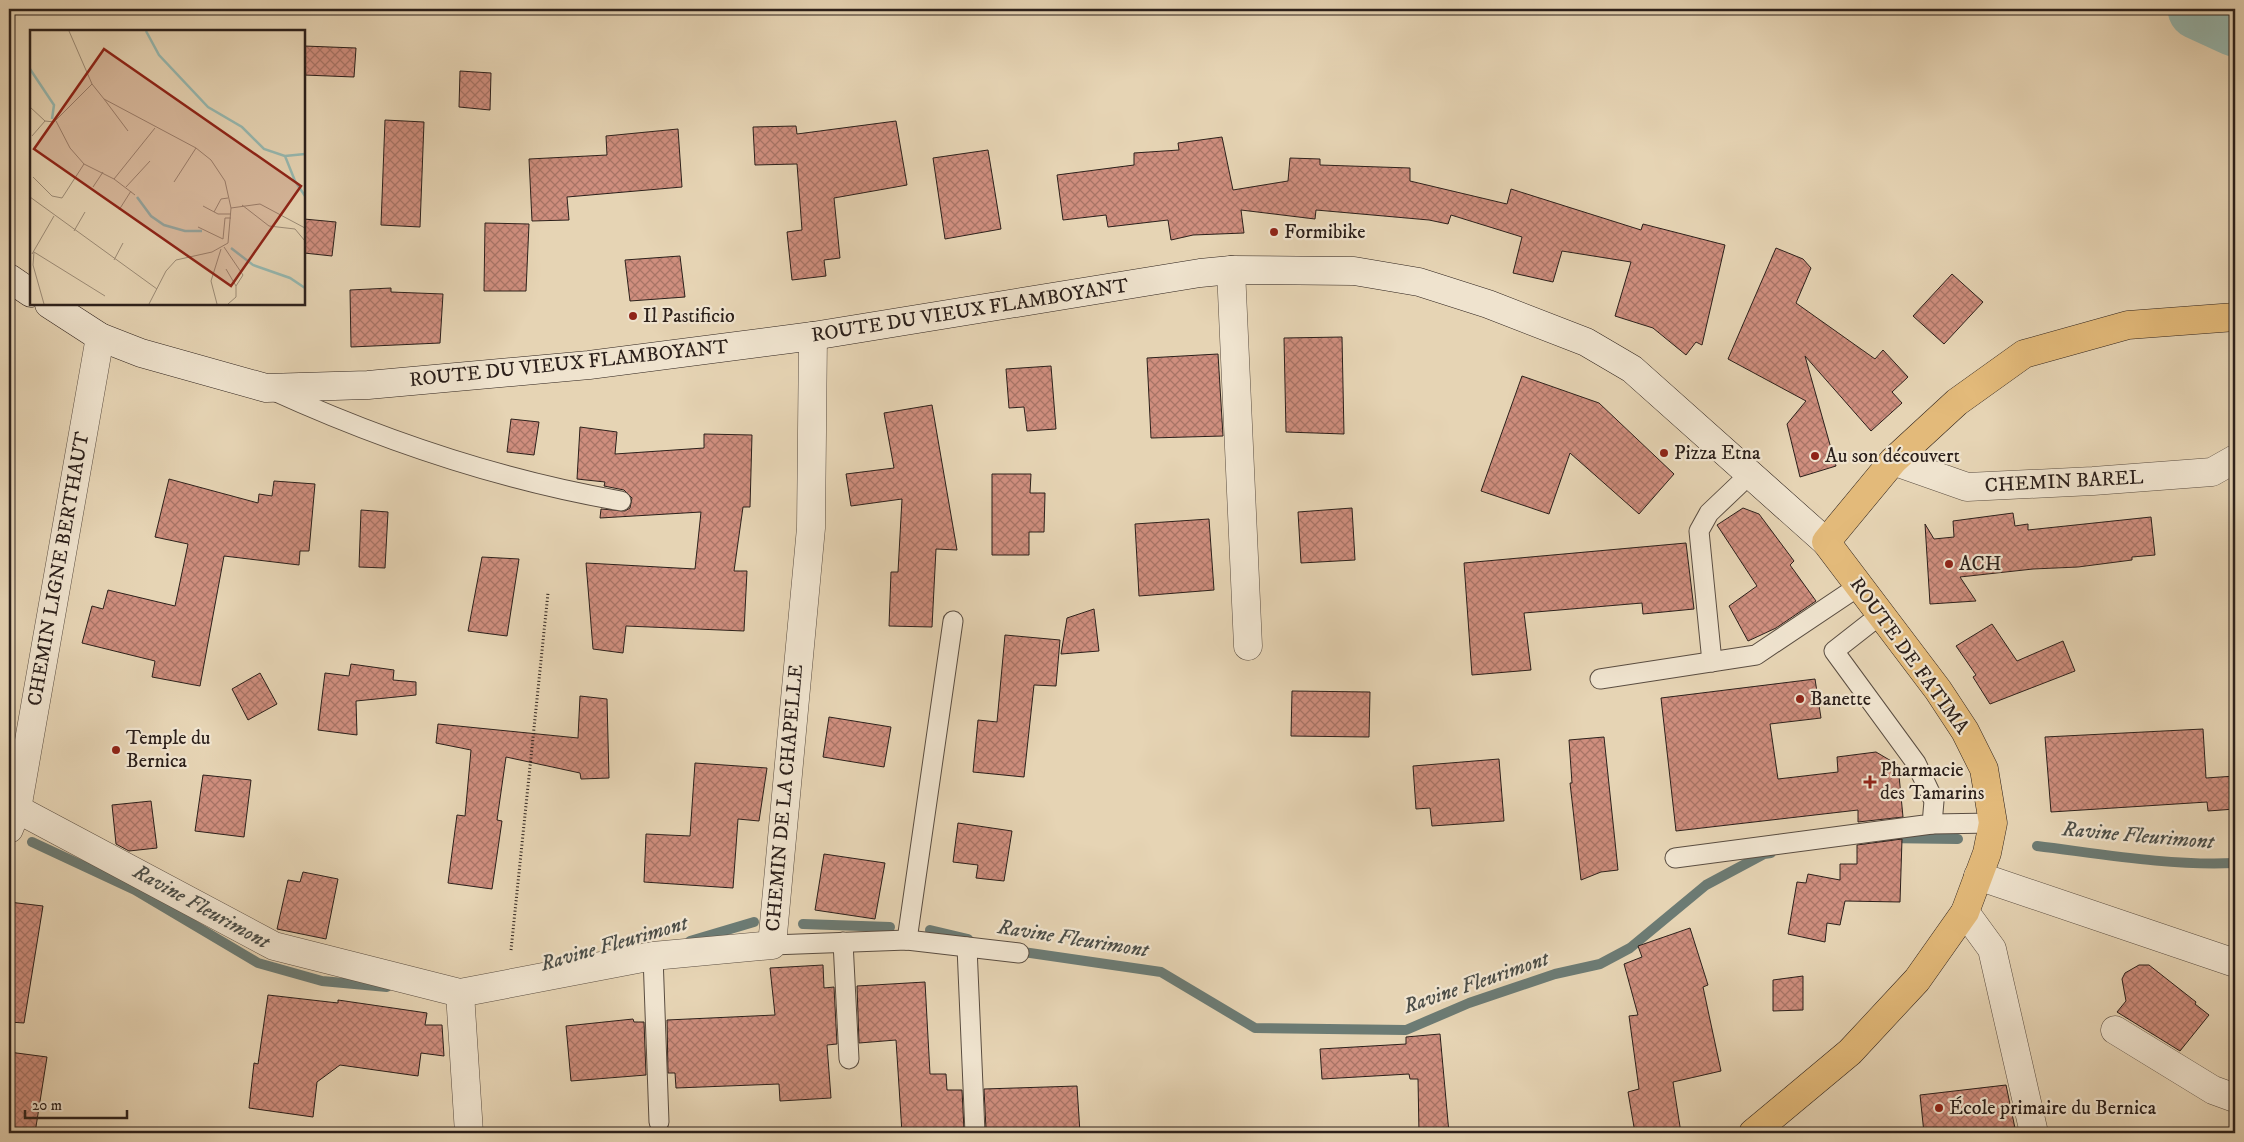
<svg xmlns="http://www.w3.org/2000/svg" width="2244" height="1142" font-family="'IM FELL DW Pica',serif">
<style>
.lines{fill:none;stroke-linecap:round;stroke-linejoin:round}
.stream{stroke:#6c7b74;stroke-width:10}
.river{stroke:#96b8b0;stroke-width:61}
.building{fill:url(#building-cross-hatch);stroke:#2c201b}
.service-casing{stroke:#5a4d41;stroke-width:21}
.minor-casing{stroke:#5a4d41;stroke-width:29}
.tertiary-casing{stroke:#5a4d41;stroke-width:29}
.secondary-casing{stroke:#2c201b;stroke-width:29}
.primary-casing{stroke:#2c201b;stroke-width:29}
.path{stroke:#2c201b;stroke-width:3;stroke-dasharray:1 2.5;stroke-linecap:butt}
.service{stroke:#efe3ce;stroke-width:19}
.minor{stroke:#efe3ce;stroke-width:28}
.tertiary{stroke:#efe3ce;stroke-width:28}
.secondary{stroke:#efe3ce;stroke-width:28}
.primary{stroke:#e3ba7a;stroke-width:28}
.poi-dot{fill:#8f2418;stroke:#efe3ce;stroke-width:2}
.labels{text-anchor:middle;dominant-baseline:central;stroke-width:4.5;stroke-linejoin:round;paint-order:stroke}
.poi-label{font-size:20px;fill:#2c201b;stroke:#efe3ce;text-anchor:start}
.street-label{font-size:20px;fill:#2c201b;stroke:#efe3ce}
.water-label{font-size:21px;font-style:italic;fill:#4c4e48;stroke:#efe3ce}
.inset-river{fill:none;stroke:#96b8b0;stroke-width:2.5}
.inset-road{fill:none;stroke:#9c8c77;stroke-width:1}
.view{fill:#8f2418;fill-opacity:0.15;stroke:#8f2418;stroke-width:2.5}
.inset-edge{fill:none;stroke:#2c201b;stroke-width:2.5}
</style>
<defs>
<pattern id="building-cross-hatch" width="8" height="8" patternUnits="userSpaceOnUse" patternTransform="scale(1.25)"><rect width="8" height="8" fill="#cf8e7e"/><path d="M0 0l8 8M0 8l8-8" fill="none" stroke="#a87466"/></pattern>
</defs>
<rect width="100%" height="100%" fill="#e6d4b4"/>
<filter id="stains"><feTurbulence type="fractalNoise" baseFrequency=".004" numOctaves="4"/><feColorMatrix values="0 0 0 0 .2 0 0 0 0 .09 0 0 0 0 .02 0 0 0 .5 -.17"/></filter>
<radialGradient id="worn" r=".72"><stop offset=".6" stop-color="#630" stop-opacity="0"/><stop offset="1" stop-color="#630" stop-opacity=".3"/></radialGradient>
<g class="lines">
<g class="stream">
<path d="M1882,838L1958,839"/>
<path d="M32,842L135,890L258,963L322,981L387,987"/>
<path d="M2037,846C2102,854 2169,866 2235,863"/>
<path d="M803,924L890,927"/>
<path d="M930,930L968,939"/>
<path d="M690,941L754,922"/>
<path d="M1016,951L1161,972L1255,1028L1406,1030L1469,1003L1555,974L1600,964L1630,948L1706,885L1764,854L1771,853"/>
</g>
<path class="river" d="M2198,9L2235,26"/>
</g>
<g class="building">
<path d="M304,46L356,48L354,77L304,75Z"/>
<path d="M460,71L491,73L490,110L459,107Z"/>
<path d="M385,120L424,122L420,227L381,225Z"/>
<path d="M896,121L907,185L834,198L840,258L824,260L826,276L792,280L787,232L802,230L797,164L755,165L753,127L796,126L797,134Z"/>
<path d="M678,129L682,187L567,197L569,220L532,221L529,159L607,155L606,136Z"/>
<path d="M1222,137L1233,190L1288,181L1290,158L1320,159V165L1410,168V181L1507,204L1511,189L1641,230L1643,224L1725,245L1702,345L1696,342L1686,355L1653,328L1615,316L1631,262L1562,251L1553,282L1513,273L1522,237L1451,215L1448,224L1429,220L1316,210L1315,219L1241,210L1244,233L1193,235L1171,240L1168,220L1108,227L1106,215L1063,220L1057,175L1134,165V153L1179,150L1178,143Z"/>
<path d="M988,150L1001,229L945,239L933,158Z"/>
<path d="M304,219L336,222L332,256L304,253Z"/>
<path d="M485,223L529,224L526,291H484Z"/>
<path d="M1776,248L1803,259L1811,268L1796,303L1875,359L1883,350L1908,377L1892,392L1902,403L1871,431L1805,356L1836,466L1800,477L1787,424L1806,401L1728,359Z"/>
<path d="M680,256L685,297L630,301L625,260Z"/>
<path d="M1952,274L1983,302L1944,344L1913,316Z"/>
<path d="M391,288V292L443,294L440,343L351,347L350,290Z"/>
<path d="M1342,337L1344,434L1286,432L1284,338Z"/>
<path d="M1218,354L1223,436L1151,438L1147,358Z"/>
<path d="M1051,366L1056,429L1027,431L1024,407L1009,408L1006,369Z"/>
<path d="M1522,376L1599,403L1674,474L1639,514L1570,453L1549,514L1481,491Z"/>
<path d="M932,405L957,550L936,549L932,627L889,626L891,572H898L902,499L851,506L846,474L894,468L884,413Z"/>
<path d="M511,419L539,422L534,455L507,452Z"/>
<path d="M580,427L617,432L615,454L704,448V434L752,435L750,507H743L734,571H747L744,631L626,626L623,653L593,649L586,563L695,569L701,512L600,518L601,509L625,511L630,508L632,498L624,490L604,486L605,482L577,479Z"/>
<path d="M992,474H1031L1030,493H1045L1044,532H1029V555H992Z"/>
<path d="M169,479L258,503L259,494L272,496L274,481L315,484L309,551H300L299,565L224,556L200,686L152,677L155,661L82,643L92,606L103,609L108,590L175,606L188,544L155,537Z"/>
<path d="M1352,508L1355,560L1301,563L1298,512Z"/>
<path d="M1743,508L1759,514L1794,561L1790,565L1816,601L1776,628L1748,641L1729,606L1757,586L1717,525Z"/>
<path d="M361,510L388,512L385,568L359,567Z"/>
<path d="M2013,513L2015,526L2028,524V530L2151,517L2155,555L2132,557V560L2078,567L2033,569L1960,577L1976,601L1930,604L1925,524L1934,539L1954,537L1953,521Z"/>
<path d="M1209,519L1214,590L1139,596L1135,524Z"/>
<path d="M1686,543L1694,609L1643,614L1642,603L1524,613L1531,670L1472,675L1464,563Z"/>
<path d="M482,557L519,559L507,636L468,631Z"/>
<path d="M1094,609L1099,651L1061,654L1067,618Z"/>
<path d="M1992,624L2017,661L2063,641L2075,671L1990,704L1973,677L1976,675L1956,646Z"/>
<path d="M1005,635L1060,640L1056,686L1034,685L1024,777L973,772L978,720L997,722Z"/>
<path d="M351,664L394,670L393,680L416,682V695L356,701L357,735L318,730L325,673L349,676Z"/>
<path d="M260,673L277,704L248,720L232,689Z"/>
<path d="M1815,679L1821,718L1770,724L1778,779L1838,772L1837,757L1876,752L1898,765L1903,817L1858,822V810L1676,831L1661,698Z"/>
<path d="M1292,691L1370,692L1369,737L1291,736Z"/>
<path d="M580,696L607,699L609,778L581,779L580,773L506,757L497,820L502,821L492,889L448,883L457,815L465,816L471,750L436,743L438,724L578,738Z"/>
<path d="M829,717L891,727L884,767L823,757Z"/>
<path d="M2203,729L2206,778L2235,776V809L2208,811L2207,802L2051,812L2045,737Z"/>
<path d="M1604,737L1618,870L1601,872L1581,880L1570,783H1572L1569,740Z"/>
<path d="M1499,759L1504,821L1432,826L1430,808L1416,809L1413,766Z"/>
<path d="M695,763L767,768L759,821L738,819L733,888L644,882L646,834L690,836Z"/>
<path d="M203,775L251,780L244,837L195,831Z"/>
<path d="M151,801L157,848L129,851L116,844L112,805Z"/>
<path d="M958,823L1012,831L1004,881L976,878L978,865L953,862Z"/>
<path d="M1902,839L1900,902L1845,901L1840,925L1827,923L1825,942L1788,934L1797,882L1806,883L1808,874L1840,880V864H1857V845Z"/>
<path d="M824,854L885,863L875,919L815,910Z"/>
<path d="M303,872L338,879L326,939L277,929L288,880L300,882Z"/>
<path d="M9,902L43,906L24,1023L9,1022Z"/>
<path d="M1690,928L1708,985L1703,987L1721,1071L1673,1082L1681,1133H1635L1628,1092L1639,1089L1629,1016L1638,1015L1624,964L1642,957L1638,946Z"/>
<path d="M823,965L824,988L834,987L837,1044L827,1045L831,1098L780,1101L779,1084L676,1088L675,1073H668L667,1020L775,1015L770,968Z"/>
<path d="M2139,965H2149L2196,1002L2195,1004L2209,1015L2180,1051L2117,1012L2126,1001L2122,979L2125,973Z"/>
<path d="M1803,976V1010L1773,1011V980Z"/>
<path d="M925,982L930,1074H946L947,1090H962L964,1130L902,1133L896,1040L859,1043L857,986Z"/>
<path d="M268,995L338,1003V1000L427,1013L425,1025H442L444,1056L421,1053L418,1076L340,1065L317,1082L313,1117L249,1108L254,1063L258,1064Z"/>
<path d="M633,1019L634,1022H644L646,1075L571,1081L566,1026Z"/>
<path d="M1440,1034L1449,1133H1419L1418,1079H1410L1409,1074L1322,1079L1320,1049L1406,1044V1037Z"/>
<path d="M9,1052L47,1057L35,1133H9Z"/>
<path d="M2006,1085L2016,1133H1924L1920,1095Z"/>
<path d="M1077,1086L1080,1133H999V1128L986,1129L984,1089Z"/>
</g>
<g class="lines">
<g class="service-casing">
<g id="service">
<path d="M272,390C384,441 500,480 621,501"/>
<path d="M1712,662L1699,531L1709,513L1750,474"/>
<path d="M1600,679L1756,655L1859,586"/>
<path d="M1932,824L1993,823"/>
<path d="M1675,858L1932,824L1934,801L1916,763L1834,651L1880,615"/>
<path d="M907,940L953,621"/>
<path d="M843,942L849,1059"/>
<path d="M772,945L907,940L1019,953"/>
<path d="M967,947L975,1133"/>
<path d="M653,956L659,1122"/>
</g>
</g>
<g class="minor-casing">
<g id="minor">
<path d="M1231,270L1248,646"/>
<path d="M1893,461L1967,487L2093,481L2212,472L2235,459"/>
<path d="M17,809L274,946L460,993L653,956L772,945L811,528L813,336"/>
<path d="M1978,876L2235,963"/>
<path d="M1965,912L1992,949L2034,1133"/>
<path d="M460,993L469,1133"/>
<path d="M2115,1030L2213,1090L2235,1098"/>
</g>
</g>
<g class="tertiary-casing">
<path id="tertiary" d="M9,829L17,809L100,337"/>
</g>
<g class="secondary-casing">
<g id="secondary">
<path d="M9,278L31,293"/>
<path d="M49,304L100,337L141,353L266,388L368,385L589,365L813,336L1200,273L1231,270L1354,271L1419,282L1488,304L1586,342L1632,369L1826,542"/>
</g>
</g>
<g class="primary-casing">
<path id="primary" d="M1753,1133L1850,1052L1917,980L1965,912L1987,853L1993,823L1984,769L1965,731L1938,690L1826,542L1893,461L1957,402L2024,354L2128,325L2235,317"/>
</g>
<path class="path" d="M511,950L548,593"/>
<use href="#service" class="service"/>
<use href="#minor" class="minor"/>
<use href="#tertiary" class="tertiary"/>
<use href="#secondary" class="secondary"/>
<use href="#primary" class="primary"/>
</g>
<g class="poi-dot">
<circle cx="1274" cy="232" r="5"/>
<circle cx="633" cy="316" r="5"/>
<circle cx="1664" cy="453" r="5"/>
<circle cx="1815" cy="456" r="5"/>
<circle cx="1949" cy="564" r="5"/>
<circle cx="1800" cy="699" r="5"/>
<circle cx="116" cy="750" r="5"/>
<path d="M1867.5 774.5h5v5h5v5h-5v5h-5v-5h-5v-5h5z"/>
<circle cx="1939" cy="1108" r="5"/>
</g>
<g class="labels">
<g class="poi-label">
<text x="1284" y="232">Formibike</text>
<text x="643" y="316">Il Pastificio</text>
<text x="1674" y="453">Pizza Etna</text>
<text x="1825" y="456">Au son découvert</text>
<text x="1959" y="564">ACH</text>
<text x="1810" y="699">Banette</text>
<text x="126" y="738">Temple du<tspan x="126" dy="23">Bernica</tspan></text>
<text x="1880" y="770">Pharmacie<tspan x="1880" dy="23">des Tamarins</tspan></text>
<text x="1949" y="1108">École primaire du Bernica</text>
</g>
<g class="street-label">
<text transform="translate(970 311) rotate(-9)">ROUTE DU VIEUX FLAMBOYANT</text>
<text transform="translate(569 364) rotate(-6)">ROUTE DU VIEUX FLAMBOYANT</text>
<text transform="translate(2064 482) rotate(-3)">CHEMIN BAREL</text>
<text transform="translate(59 569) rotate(-80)">CHEMIN LIGNE BERTHAUT</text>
<text transform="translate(1909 656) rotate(54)">ROUTE DE FATIMA</text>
<text transform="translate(785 798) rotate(-85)">CHEMIN DE LA CHAPELLE</text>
</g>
<g class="water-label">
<text transform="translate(2138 836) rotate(5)">Ravine Fleurimont</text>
<text transform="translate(201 907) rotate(29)">Ravine Fleurimont</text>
<text transform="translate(1073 939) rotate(9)">Ravine Fleurimont</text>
<text transform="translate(614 944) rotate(-16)">Ravine Fleurimont</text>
<text transform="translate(1476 983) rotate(-19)">Ravine Fleurimont</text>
</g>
</g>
<g transform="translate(30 30)">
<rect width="275" height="275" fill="#e6d4b4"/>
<path class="inset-river" d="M116,1L129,25L178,77L212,97L234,119L255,126L265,151L275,166M0,39L24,75L22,89M255,126L275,124M107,167L121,186L134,195L155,201H172M201,218L223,235L260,248L275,258"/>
<path class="inset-road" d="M39,1L62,54L74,69L166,118L181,130L195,151L201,178L198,213L182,222L146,230L136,241L119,274M74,69L98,101M0,77L15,91L24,92L62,54M26,91L40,118L54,134L84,149L105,165M2,106L15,91M3,147L22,166L32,168L54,134M84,149L125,98M144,152L166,118M63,157L73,142M96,157L120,131M0,167L127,259M212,175L239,196L265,199L275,211M173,176L188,184H201M201,178L230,174L275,198M89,180L101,161M184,182L191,169L198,168M168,197L193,209L195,188H201M44,201L55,182M194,217L213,245L206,256M4,222L75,266M4,222L3,235L14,274M2,224L24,186M84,230L93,213M196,239L206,256V267L198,274M187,274L181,251L191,219"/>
<path class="view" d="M74,19L271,156L201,256L4,119Z"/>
<rect width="275" height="275" class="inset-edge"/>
</g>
<rect width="2244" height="1142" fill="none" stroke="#e6d4b4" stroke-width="30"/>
<rect x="10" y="10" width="2224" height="1122" fill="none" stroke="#2c201b" stroke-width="2.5"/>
<rect x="15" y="15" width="2214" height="1112" fill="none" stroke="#2c201b"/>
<path d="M25 1110v8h102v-8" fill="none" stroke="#2c201b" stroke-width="2.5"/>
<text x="32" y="1110" font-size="15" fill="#2c201b" stroke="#efe3ce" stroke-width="4" paint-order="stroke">20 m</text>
<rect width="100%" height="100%" filter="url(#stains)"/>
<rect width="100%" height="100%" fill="url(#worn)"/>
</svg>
